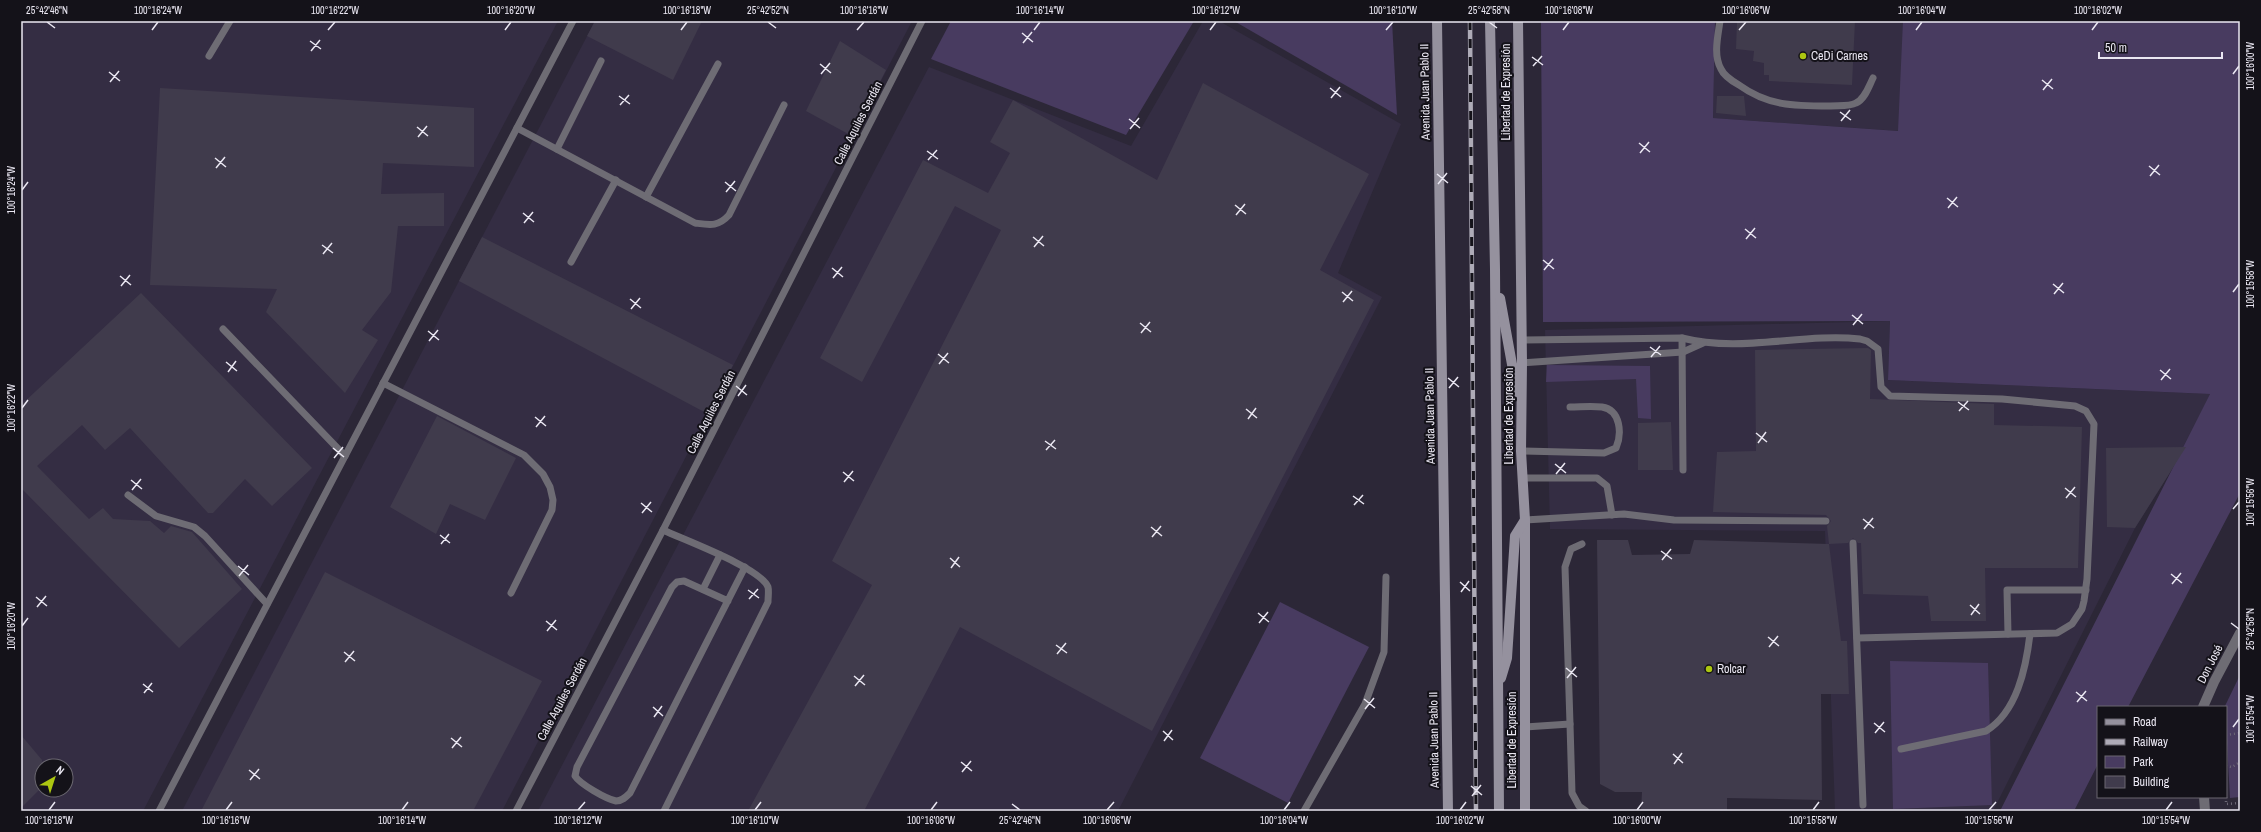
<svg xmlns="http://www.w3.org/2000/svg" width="2261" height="832" font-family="'Archivo Narrow',sans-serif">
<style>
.built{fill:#342d43;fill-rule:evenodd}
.green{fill:#483b60}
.building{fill:#403b4c}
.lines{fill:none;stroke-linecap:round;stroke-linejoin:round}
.path{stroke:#6c6776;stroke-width:2.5;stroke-dasharray:1 3;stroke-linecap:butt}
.lane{stroke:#6e6c74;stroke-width:7}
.street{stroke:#6e6c74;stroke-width:10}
.secondary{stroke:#95919e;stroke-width:10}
.rail-casing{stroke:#aeabb7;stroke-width:4.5}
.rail{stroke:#141219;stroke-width:3;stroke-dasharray:9;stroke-linecap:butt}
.ticks{fill:none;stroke:#eae7f2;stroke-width:1.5}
.poi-dot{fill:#acc611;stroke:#141219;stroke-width:1.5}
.labels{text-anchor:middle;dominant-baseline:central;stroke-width:4;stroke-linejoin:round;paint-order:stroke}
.poi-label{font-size:12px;fill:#eae7f2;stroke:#141219;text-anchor:start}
.street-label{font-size:12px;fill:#eae7f2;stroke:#141219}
.neatline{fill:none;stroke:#eae7f2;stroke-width:1.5}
.ticks-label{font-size:10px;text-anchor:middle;fill:#eae7f2}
</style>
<rect width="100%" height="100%" fill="#2c2737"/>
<g class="built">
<path d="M21,21H558L143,811H21ZM42,766H66V790H42Z"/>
<path d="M595,21H912L502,811H182Z"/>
<path d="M1203,21H1219L1401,124L1338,273L1382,297L1118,811H538L929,67L1131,146Z"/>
<path d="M1715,21H1904L1899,131L1713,118Z"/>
<path d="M1890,321L1888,380L2210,394L2186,447L2135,528L1993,811H1835L1825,531L1550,529L1545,330Z"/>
</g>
<g class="green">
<path d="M951,21H1194L1126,135L931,59Z"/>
<path d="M1234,21H1392L1397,115Z"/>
<path d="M1541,21H1715L1713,118L1898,131L1903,21H2240V493L2128,707H2098V764L2075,809L2000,811L2210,394L1888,380L1890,321L1543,322Z"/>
<path d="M1547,365L1650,366L1651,419L1638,418L1636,379L1546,382Z"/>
<path d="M1280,602L1369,647L1288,803L1200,758Z"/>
<path d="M1890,661L1988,663L1992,805L1893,809Z"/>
<path d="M2240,675V797L2230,798L2225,706Z"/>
</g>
<g class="building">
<path d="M595,21H702L673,80L587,36Z"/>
<path d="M1737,21H1855L1852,85L1769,81V75H1764V63L1753,61L1754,51L1736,49Z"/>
<path d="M840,41L886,70L852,136L806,111Z"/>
<path d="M1203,83L1369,174L1320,270L1374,300L1152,731L960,627L864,811H748L872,585L832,561L1001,230L955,206L862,382L820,358L923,160L988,193L1010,153L990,142L1013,100L1157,180Z"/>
<path d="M160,88L474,108V167L383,163L381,194L444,193V226H398L391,292L362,330L378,340L345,393L266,312L277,289L150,285Z"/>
<path d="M1717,96H1744L1746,116L1716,113Z"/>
<path d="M482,237L733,365L708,414L459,281Z"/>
<path d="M141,293L312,468L272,506L245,479L213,513H208L130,428L105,450L82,425L37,466L89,519L103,508L113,519L150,521L164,533L171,526L192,532L242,589L179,648L21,488V405Z"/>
<path d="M1868,348L1871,350L1870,399L1994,404V425L2082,427L2078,568H1985L1986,621H1931L1928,596L1863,594L1861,543H1858L1853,538L1848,543L1829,544L1841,641H1847L1849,694H1821L1822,800L1727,798V811H1641L1642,792H1615L1600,784L1597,540H1628L1632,555L1690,554L1694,540L1829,544L1827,526L1831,521L1826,515L1713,512L1717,452L1756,451L1755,350Z"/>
<path d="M437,416L516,458L485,520L450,504L436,534L390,507Z"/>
<path d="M1671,422L1673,470H1638V423Z"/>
<path d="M2186,447L2135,528L2107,527L2106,448Z"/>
<path d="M325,572L542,681L473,811H201Z"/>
<path d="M21,735L42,760V787L21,808Z"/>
</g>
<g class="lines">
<g class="path">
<path d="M2226,735L2240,733"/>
<path d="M2226,766L2232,767L2240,762"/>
<path d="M2226,797V804L2240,803"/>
</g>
<g class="lane">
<path d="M1720,21C1718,36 1713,55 1721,69C1724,76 1732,81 1739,85C1768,106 1794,106 1829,106C1837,105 1849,107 1856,103C1865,99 1869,86 1873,78"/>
<path d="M209,56L230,21"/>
<path d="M517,128L695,223C710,225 718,227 729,215L784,105"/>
<path d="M557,149L601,61"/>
<path d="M646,197L718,64"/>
<path d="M571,262L616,180"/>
<path d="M223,329L345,456"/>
<path d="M1682,338L1683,470"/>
<path d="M1521,340L1682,338C1741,353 1801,333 1860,339L1867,341L1878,349L1881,387L1890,396L2002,399L2075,406L2086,411L2094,424L2087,579L2084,601L2082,609L2072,624L2057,633L1857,638"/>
<path d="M1522,363L1683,352L1703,343"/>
<path d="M383,383L524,455L543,474L550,487L553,500L552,510L511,593"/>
<path d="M1521,451L1604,453L1616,448C1622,434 1621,410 1602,407C1591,406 1580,407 1570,407"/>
<path d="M1522,478H1597L1607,486L1612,515"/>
<path d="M128,495L156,516L194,527L205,536L267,604"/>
<path d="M1525,520L1624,514L1674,520L1826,521"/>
<path d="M663,530C684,540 761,568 768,587C769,591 768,597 768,602L664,811"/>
<path d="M1853,543L1863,805"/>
<path d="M703,589L720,555"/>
<path d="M728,601L684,581L677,582L672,587L577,767L575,776C580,784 606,799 616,801C622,801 626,797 630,793L745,567"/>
<path d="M2008,634L2007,590H2086"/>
<path d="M1570,724L1572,793L1579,806L1586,811"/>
<path d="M1525,727L1570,724L1565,567L1571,549L1582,544"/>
<path d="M1901,749L1986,731C2017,712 2026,668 2030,634"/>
<path d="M159,811L573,21"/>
<path d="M516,811L663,530L922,21"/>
<path d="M1304,811L1365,704L1384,652L1386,577"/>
</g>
<g class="street">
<path d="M2203,707L2214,682L2240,633"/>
<path d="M2204,797L2205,811"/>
</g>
<g class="secondary">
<path d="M1437,21L1448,811"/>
<path d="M1490,21L1495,269L1499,811"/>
<path d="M1518,21L1522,363L1521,451L1525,520V811"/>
<path d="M1500,298L1517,392"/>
<path d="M1501,678L1507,658L1515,536L1525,520"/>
</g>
<g class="rail-casing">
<path id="rail" d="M1470,21L1476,811"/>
</g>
<use href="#rail" class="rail"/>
</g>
<path class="ticks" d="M47,22L55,28M768,22L776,28M1489,22L1497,28M152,30L158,22M328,30L335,22M505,30L511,22M681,30L687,22M857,30L864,22M1034,30L1040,22M1210,30L1216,22M1386,30L1393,22M1563,30L1569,22M1739,30L1746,22M1916,30L1922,22M2092,30L2098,22M1022,33L1033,42M310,41L321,49M1023,43L1032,32M311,51L320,40M1532,57L1543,65M820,64L831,73M1533,66L1542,56M109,72L120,81M821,74L830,63M2233,74L2239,66M2042,80L2053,89M110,82L119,71M1330,88L1341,97M2043,90L2052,79M619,96L630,104M1331,98L1340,87M620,105L629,95M1840,112L1851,120M1129,119L1140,128M1841,121L1850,110M417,127L428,136M1130,129L1139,118M418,137L427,126M1639,143L1650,152M927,151L938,159M1640,153L1649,142M215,158L226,167M928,160L937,150M2149,166L2160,175M216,168L225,157M1437,174L1448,183M2150,176L2159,165M725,182L736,191M1438,184L1447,173M22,190L28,182M726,192L735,181M1947,198L1958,207M1235,205L1246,214M1948,208L1957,197M523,213L534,222M1236,215L1245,204M524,223L533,212M1745,229L1756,238M1033,237L1044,246M1746,239L1755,228M322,245L333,253M1034,247L1043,236M323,254L332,243M1543,260L1554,269M832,268L843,277M1544,270L1553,259M120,276L131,285M833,278L842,267M2053,284L2064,293M121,286L130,275M1342,292L1353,301M2233,292L2239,284M2054,294L2063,283M630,299L641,308M1343,302L1352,291M631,309L640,298M1852,315L1863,324M1140,323L1151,332M1853,325L1862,314M428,331L439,340M1141,333L1150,322M429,341L438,330M1650,347L1661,355M938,354L949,363M1651,357L1660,346M226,362L237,371M939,364L948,353M2160,370L2171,379M228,372L236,361M1448,378L1459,387M2161,380L2170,369M736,386L747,395M1449,388L1458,377M738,396L746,385M1958,402L1969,410M22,408L28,400M1246,409L1257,418M1959,411L1968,401M535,417L546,426M1248,419L1256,408M536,427L545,416M1756,433L1767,442M1045,441L1056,449M1758,443L1766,432M333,448L344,457M1046,450L1055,440M334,458L343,447M1555,464L1566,473M843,472L854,481M1556,474L1565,463M131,480L142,489M844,482L853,471M2065,488L2076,497M132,490L141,479M1353,496L1364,504M2066,498L2075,487M641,503L652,512M1354,505L1363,495M2233,509L2239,502M642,513L651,502M1863,519L1874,528M1151,527L1162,536M1864,529L1873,518M440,535L450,543M1152,537L1161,526M441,544L449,534M1661,551L1672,559M950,558L960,567M1662,560L1671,549M238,566L249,575M951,568L959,557M2171,574L2182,583M239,576L248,565M1460,582L1470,591M2172,584L2181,573M748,590L759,598M1461,592L1469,581M36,597L47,606M749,599L758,589M1970,605L1980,614M37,607L46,596M1258,613L1269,622M1971,615L1979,604M546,621L557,630M1259,623L1268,612M2231,623L2239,629M22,626L28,618M547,631L556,620M1768,637L1779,646M1056,645L1067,653M1769,647L1778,636M344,652L355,661M1057,654L1066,643M345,662L354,651M1566,668L1577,677M854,676L865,685M1567,678L1576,667M143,684L153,692M855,686L864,675M2076,692L2087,701M144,693L152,683M1364,699L1375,708M2077,702L2086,691M653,707L663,716M1365,709L1374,698M654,717L662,706M1874,723L1885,732M2233,727L2239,719M1163,731L1173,740M1875,733L1884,722M451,738L462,747M1164,741L1172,730M452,748L461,737M1673,754L1683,763M961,762L972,771M1674,764L1682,753M249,770L260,779M962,772L971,761M250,780L259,769M1471,786L1482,795M1472,796L1481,785M1012,804L1020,810M49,810L55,802M226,810L232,802M402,810L408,802M578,810L585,802M755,810L761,802M931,810L937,802M1107,810L1114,802M1284,810L1290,802M1460,810L1466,802M1637,810L1643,802M1813,810L1819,802M1989,810L1996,802M2166,810L2172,802"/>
<g class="poi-dot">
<circle cx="1803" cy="56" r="4"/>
<circle cx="1709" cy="669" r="4"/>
</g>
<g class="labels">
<g class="poi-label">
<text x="1811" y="56">CeDi Carnes</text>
<text x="1717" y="669">Rolcar</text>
</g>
<g class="street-label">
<text transform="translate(1425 92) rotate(-91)">Avenida Juan Pablo II</text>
<text transform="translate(1506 92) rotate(-90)">Libertad de Expresión</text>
<text transform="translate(858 123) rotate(-63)">Calle Aquiles Serdán</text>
<text transform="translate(711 412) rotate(-63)">Calle Aquiles Serdán</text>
<text transform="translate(1430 416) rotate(-91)">Avenida Juan Pablo II</text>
<text transform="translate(1509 416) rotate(-90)">Libertad de Expresión</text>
<text transform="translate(2210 664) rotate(-63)">Don José</text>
<text transform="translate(562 699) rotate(-62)">Calle Aquiles Serdán</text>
<text transform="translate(1434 740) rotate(-91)">Avenida Juan Pablo II</text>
<text transform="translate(1512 740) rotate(-90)">Libertad de Expresión</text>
</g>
</g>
<rect width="2261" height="832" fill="none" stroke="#141219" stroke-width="44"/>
<rect x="2097" y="706" width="130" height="92" fill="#141219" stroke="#6a6770"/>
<rect x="2105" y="719" width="20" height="6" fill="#95919e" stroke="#6a6770"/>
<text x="2133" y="726" font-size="12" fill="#eae7f2">Road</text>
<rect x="2105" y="739" width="20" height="6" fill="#aeabb7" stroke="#6a6770"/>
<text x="2133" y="746" font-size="12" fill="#eae7f2">Railway</text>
<rect x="2105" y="756" width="20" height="12" fill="#483b60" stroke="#6a6770"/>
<text x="2133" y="766" font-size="12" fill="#eae7f2">Park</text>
<rect x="2105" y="776" width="20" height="12" fill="#403b4c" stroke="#6a6770"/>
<text x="2133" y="786" font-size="12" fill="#eae7f2">Building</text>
<g transform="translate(54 778) rotate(39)"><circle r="19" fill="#141219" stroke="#6a6770"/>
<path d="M0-3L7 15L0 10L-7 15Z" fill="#acc611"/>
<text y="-6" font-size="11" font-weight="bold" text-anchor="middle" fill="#eae7f2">N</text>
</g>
<path d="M2099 52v6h123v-6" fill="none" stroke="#eae7f2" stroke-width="2"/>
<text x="2105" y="52" font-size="12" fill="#eae7f2" stroke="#141219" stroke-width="3" paint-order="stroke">50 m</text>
<rect x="22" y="22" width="2217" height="788" class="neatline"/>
<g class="ticks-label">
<text x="47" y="14">25°42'46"N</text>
<text x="158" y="14">100°16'24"W</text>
<text x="335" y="14">100°16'22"W</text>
<text x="511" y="14">100°16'20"W</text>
<text x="687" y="14">100°16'18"W</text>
<text x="768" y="14">25°42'52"N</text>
<text x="864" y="14">100°16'16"W</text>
<text x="1040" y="14">100°16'14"W</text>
<text x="1216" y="14">100°16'12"W</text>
<text x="1393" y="14">100°16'10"W</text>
<text x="1489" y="14">25°42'58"N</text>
<text x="1569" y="14">100°16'08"W</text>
<text x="1746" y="14">100°16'06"W</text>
<text x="1922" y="14">100°16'04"W</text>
<text x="2098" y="14">100°16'02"W</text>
<text transform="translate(2250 66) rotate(-90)" y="4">100°16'00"W</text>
<text transform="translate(11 190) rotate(-90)" y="4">100°16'24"W</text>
<text transform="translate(2250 284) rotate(-90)" y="4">100°15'58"W</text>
<text transform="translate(11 408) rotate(-90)" y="4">100°16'22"W</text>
<text transform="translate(2250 502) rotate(-90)" y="4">100°15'56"W</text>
<text transform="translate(11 626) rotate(-90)" y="4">100°16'20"W</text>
<text transform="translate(2250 629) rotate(-90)" y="4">25°42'58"N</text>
<text transform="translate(2250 719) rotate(-90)" y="4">100°15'54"W</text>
<text x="49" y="824">100°16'18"W</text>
<text x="226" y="824">100°16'16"W</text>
<text x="402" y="824">100°16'14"W</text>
<text x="578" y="824">100°16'12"W</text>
<text x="755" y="824">100°16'10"W</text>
<text x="931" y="824">100°16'08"W</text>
<text x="1020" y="824">25°42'46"N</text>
<text x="1107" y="824">100°16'06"W</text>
<text x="1284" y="824">100°16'04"W</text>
<text x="1460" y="824">100°16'02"W</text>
<text x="1637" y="824">100°16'00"W</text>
<text x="1813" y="824">100°15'58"W</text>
<text x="1989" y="824">100°15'56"W</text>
<text x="2166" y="824">100°15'54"W</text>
</g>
</svg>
